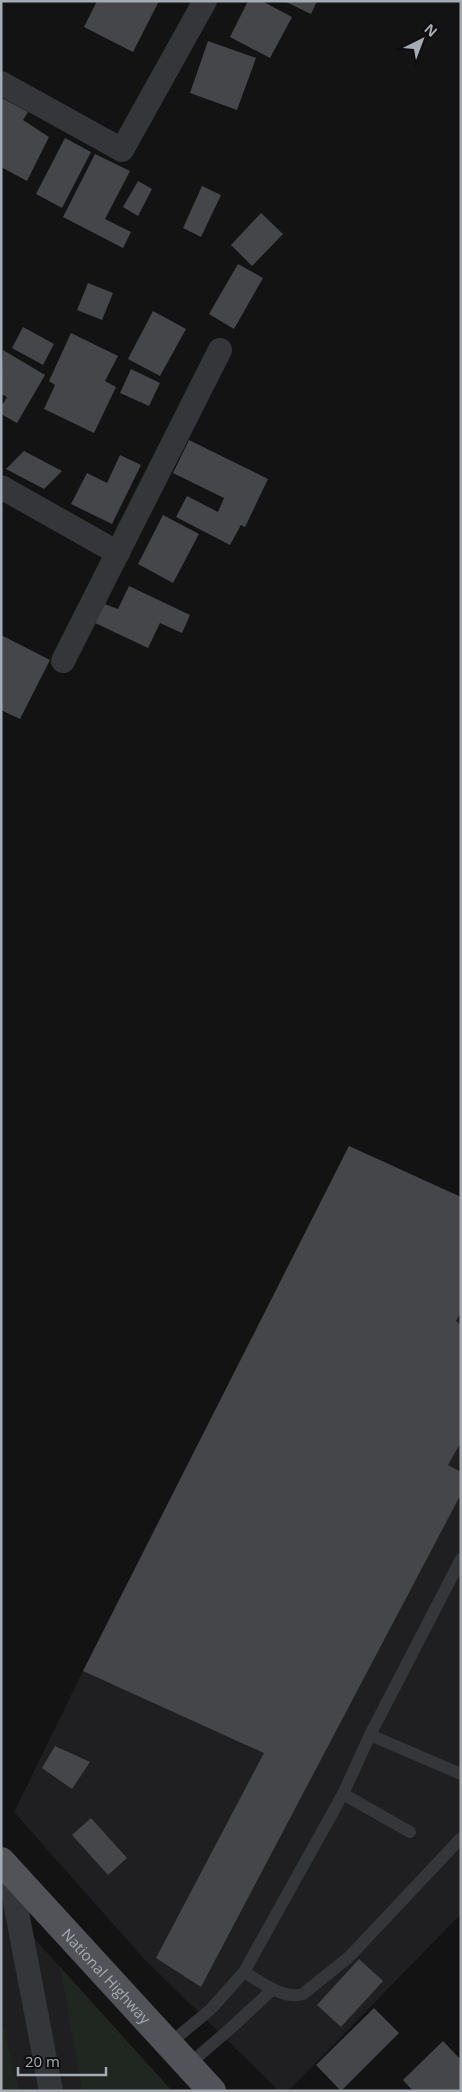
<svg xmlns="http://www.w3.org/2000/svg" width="462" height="2092" font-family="'Open Sans',sans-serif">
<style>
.built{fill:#1f1f21}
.green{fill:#202620}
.building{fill:#454649}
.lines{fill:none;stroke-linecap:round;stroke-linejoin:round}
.service{stroke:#343639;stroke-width:12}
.minor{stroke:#343639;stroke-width:24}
.primary{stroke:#515358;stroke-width:28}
.labels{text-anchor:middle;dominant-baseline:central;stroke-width:4;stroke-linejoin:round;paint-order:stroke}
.street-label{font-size:15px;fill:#a6acb3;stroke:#0e0e0f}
</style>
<rect width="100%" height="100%" fill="#131314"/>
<g class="built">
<path d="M349,1146L461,1197V1914L288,2091H279L144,1959L14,1812L83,1671Z"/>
<path d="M1,1901L60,1967L172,2091H1Z"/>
</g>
<g class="green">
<path d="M60,1967L172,2091H82Z"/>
<path d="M1,2026L4,2029L19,2091H1Z"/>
</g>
<g class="building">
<path d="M97,1H159L133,52L84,27Z"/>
<path d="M248,1H262L292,17L270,58L230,37Z"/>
<path d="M284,1H317L311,14Z"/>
<path d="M208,41L256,58L237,110L190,93Z"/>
<path d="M2,98L28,112L23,120L49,137L27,181L1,167Z"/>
<path d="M65,138L91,152L62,208L36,194Z"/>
<path d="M95,154L130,171L105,219L131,232L123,248L63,217Z"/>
<path d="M138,181L152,189L138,216L123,207Z"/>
<path d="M202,186L221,195L201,237L183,228Z"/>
<path d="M261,213L283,234L252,266L231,245Z"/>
<path d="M238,264L263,278L234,329L209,314Z"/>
<path d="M88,283L113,293L102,320L77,310Z"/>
<path d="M153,311L186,329L160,376L128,359Z"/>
<path d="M23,327L54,344L43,365L12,348Z"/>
<path d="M71,333L118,356L105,381L116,387L94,433L44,409L55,385L49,381Z"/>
<path d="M3,350L45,375L17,423L1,414V407L7,397L1,394Z"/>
<path d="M131,369L160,383L149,406L120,393Z"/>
<path d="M189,440L268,479L245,527L241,525L230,545L176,517L187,496L218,512L224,498L173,473Z"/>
<path d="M24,451L62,471L44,489L6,469Z"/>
<path d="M120,455L141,465L112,524L71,504L87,473L107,483Z"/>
<path d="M163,515L199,534L173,583L138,564Z"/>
<path d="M129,586L190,615L182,633L160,623L148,648L93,622L102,603L118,609Z"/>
<path d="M1,635L50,660L20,719L1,710Z"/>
<path d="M349,1146L461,1197V1312L456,1321L461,1325V1442L448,1465L461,1472V1494L201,1987L156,1958L264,1753L83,1671Z"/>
<path d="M55,1746L90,1762L72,1789L42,1768Z"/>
<path d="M91,1818L127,1858L108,1875L72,1835Z"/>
<path d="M359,1959L383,1981L341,2027L317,2005Z"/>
<path d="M374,2008L399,2033L341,2091L316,2065Z"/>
<path d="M443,2041L461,2060V2091H413L403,2080Z"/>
</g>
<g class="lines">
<g class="service">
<path d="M370,1735L461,1774"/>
<path d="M343,1794L410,1832"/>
<path d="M244,1972C261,1982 283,2000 303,1994L349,1957L461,1838"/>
<path d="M169,2044L211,2009L244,1972L343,1794L370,1735L461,1559"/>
<path d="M188,2065L231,2028L273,1989"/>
</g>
<g class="minor">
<path d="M1,83L122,150L205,1"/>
<path d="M1,487L118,553"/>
<path d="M63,661L220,350"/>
<path d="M9,1870L51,2091"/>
</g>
<path class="primary" id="s1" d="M1,1861L212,2091"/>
</g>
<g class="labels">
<g class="street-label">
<text stroke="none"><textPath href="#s1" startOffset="156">National Highway</textPath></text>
</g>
</g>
<rect width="462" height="2092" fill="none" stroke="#a6acb3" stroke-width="5"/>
<g transform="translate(422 40) rotate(42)" stroke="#0e0e0f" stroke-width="4" paint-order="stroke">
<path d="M0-4L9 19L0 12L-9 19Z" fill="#a6acb3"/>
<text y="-8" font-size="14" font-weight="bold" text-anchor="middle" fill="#a6acb3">N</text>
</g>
<path d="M18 2067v8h88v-8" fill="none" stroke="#a6acb3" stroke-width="2.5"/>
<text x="25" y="2067" font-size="15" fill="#a6acb3" stroke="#0e0e0f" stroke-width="4" paint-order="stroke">20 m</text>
</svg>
